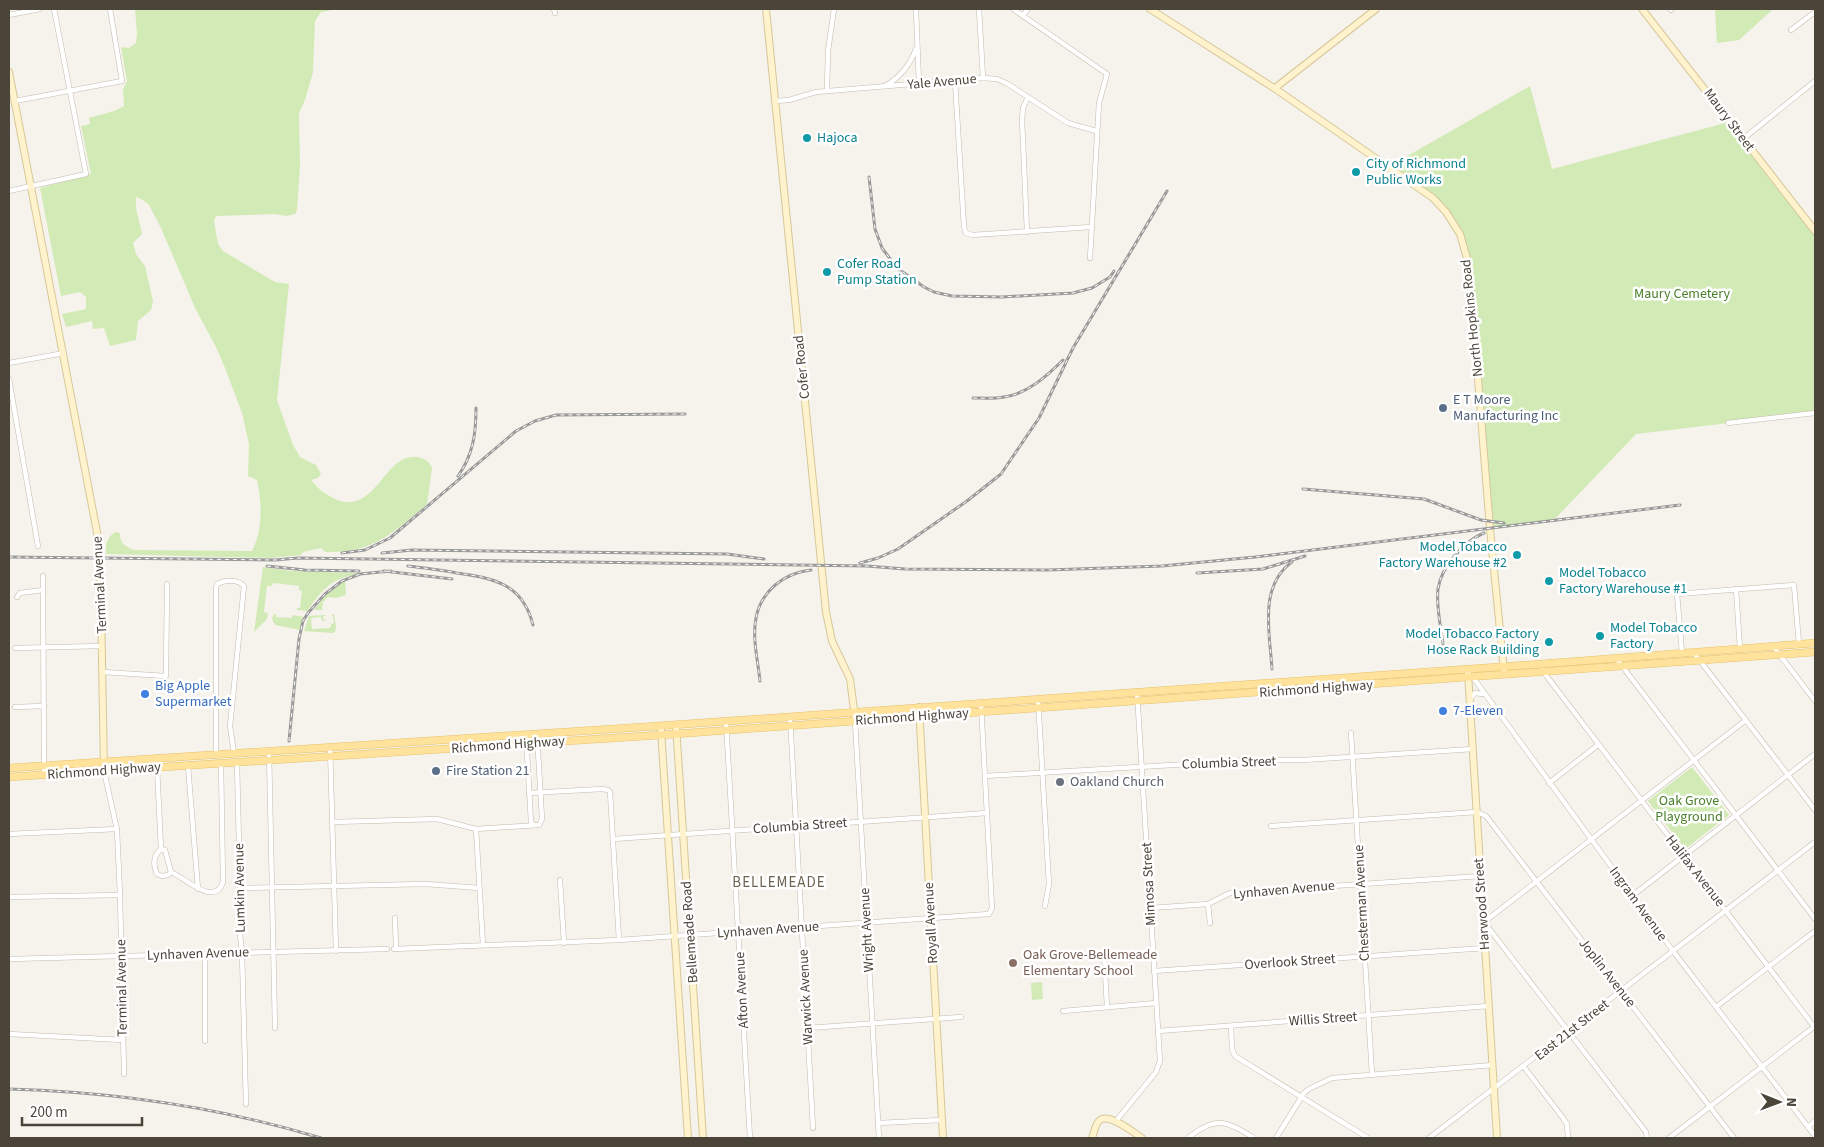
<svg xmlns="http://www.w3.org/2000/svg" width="1824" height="1147" font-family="'Source Sans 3',sans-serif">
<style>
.green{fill:#d2eab5}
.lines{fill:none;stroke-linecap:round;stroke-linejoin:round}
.street-casing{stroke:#c2bbae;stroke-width:5.5}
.secondary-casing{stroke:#d6c79b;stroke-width:8}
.primary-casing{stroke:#e6c16a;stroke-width:8}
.street{stroke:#fff;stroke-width:4.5}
.secondary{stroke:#fff3cd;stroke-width:6}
.primary{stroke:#ffe39c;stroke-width:7}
.rail-casing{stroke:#9a9a9a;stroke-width:3}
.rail{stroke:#fff;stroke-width:1;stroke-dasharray:4;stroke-linecap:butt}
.culture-dot{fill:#0f9aa8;stroke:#fff;stroke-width:2}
.service-dot{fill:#5c6f8a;stroke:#fff;stroke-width:2}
.shop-dot{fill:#3f7fe0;stroke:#fff;stroke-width:2}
.worship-dot{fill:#6b7280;stroke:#fff;stroke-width:2}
.education-dot{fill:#8d6e63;stroke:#fff;stroke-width:2}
.labels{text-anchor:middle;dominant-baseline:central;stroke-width:5;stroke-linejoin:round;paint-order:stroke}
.street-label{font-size:14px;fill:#4b4439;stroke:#fff}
.culture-label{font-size:14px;fill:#0d838f;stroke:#fff;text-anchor:start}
.park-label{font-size:14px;fill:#4a7f2a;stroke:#fff}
.service-label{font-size:14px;fill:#4e5e75;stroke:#fff;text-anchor:start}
.shop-label{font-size:14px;fill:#366cbe;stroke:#fff;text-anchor:start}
.worship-label{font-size:14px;fill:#5b616d;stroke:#fff;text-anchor:start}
.education-label{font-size:14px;fill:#785e54;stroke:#fff;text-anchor:start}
.neighbourhood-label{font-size:15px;letter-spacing:1px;fill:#6e6250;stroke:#fff}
</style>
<rect width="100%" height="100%" fill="#f6f3ec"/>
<g class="green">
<path d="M135,9H364H338L321,12L315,21L313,72L305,100L299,113L300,166L297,210L295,214L286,216L275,214L216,216L214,221L218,244L223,251L275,282L289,284L277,400L293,445L300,457L316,465L321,474L318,478L311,480C318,489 325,494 335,499C377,518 385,447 421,458C426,459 430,463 432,468L427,504C404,524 382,545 352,550C343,552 334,552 325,552L321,548L303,552L301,555L270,558L106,554C105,544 107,538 115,532L120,533C120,544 125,546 134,550L252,551C263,530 262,502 257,480L248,476L249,444L242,413L225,368L216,347L196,310L161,228L149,205L143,200L136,197V208L142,234L133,243L136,254L145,266L153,301L151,310L138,321L136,340L110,346L104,328L93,329L92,321L66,327L62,314L86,309V297L80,292L61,296L40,188L91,174L81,126L90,124L89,118L114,111L124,106L123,89L127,81L121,47L129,48L136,43L137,34Z"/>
<path d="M1715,9H1770L1771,11L1739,40L1717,43Z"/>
<path d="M1530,86L1552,169L1729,122L1815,232V413L1636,434L1554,520L1490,528L1480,370L1463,245L1445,211L1388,167Z"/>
<path d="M263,567L292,571L360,573C354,575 347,576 340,579C328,583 314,599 308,611L297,610V608H300L302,591L299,590V586L273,583L272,586H267L264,612L268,613L267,619L254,632Z"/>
<path d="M345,580L346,595L336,598L328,597L323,602L322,610H314L330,590Z"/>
<path d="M274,614H276V617L292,618V615L304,617L300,630L275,625L272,619Z"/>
<path d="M334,614L336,627L335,632L332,633L304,631L309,616L326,615L323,617V619L327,620L322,621L321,617L311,618L312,629L330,628L331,624L334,623L333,616L331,615Z"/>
<path d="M1692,767L1729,815L1685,849L1648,801Z"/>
<path d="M1042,982L1043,999L1032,1000L1031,983Z"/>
</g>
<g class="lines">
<g class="street-casing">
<g id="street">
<path d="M554,9L555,13"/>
<path d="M916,9L919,84"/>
<path d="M979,9L983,78"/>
<path d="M1013,9L1107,74L1099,103L1090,258"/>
<path d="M1670,9L1671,10"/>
<path d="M9,15L40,9"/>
<path d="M1023,15L1028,9"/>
<path d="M1791,30L1815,12"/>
<path d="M955,81L964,227L966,233L972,235L1091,227"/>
<path d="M885,86C901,77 910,65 916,49"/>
<path d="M827,91L828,51L834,9"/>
<path d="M15,101L122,81L110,9"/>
<path d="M776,101L789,100L816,92L983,78L997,79L1008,84L1068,123L1096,131"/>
<path d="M1743,139L1815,81"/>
<path d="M9,191L86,174L54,9"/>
<path d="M1027,232L1022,120L1023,108L1028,97"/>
<path d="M9,363L64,353"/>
<path d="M9,379L38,546"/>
<path d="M1728,423L1815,413"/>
<path d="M43,576L44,775"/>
<path d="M1736,589L1740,649"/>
<path d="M17,597L20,593L43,590"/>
<path d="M1773,646L1815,701"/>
<path d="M15,648L102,646"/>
<path d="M1682,653L1677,594L1794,585L1799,644"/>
<path d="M1694,653L1815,810"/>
<path d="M1616,658L1815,919"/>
<path d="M1542,670L1815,1028"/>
<path d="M103,672L166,676L167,584"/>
<path d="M1472,676L1673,951L1815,1136"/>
<path d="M1038,699L1049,884L1045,906"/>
<path d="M1470,699L1475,693L1482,694"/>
<path d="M216,703H232"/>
<path d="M15,707L44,706"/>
<path d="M790,717L813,1128"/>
<path d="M726,721L750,1138"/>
<path d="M855,721L879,1138"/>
<path d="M1351,733L1372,1074"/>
<path d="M526,735L531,822L534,825"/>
<path d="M330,747L336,951"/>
<path d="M269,751L275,1028"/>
<path d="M216,754V588L217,584C225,580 238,579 244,586L230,726L234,753"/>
<path d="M237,762L240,888L239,924L242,953L246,1104"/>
<path d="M188,766L198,889"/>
<path d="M157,767L161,849"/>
<path d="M104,771L117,830L120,895L124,1074"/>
<path d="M985,776L1257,760H1303L1473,749"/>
<path d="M1549,783L1598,745"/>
<path d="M529,793L602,789L608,790L610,792L619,940"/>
<path d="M333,822L437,819L476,829L539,825L542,819L537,734"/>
<path d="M1271,826L1477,812L1486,816L1734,1138"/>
<path d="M476,829L483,945"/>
<path d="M9,834L117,829"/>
<path d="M613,839L987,813"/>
<path d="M161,849L165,850L171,872L168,875L162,876L157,874C153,865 153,856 161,849Z"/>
<path d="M171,872C184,877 215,908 223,882L221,763"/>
<path d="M560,880L564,943"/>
<path d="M240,888L426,884L479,888"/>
<path d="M1632,896L1815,754"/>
<path d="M9,897L120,895"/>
<path d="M1208,904L1210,923"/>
<path d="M1150,908L1208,904L1230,893L1481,876"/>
<path d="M395,918L396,949"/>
<path d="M394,949L619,940L989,914L992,908L981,703"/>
<path d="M205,954V1041"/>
<path d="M1104,954L1107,1007"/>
<path d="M9,959L387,949"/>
<path d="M1154,971L1485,948"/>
<path d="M1716,1007L1815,931"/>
<path d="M1063,1011L1156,1003"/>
<path d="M1231,1026L1232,1049L1235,1056L1368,1138"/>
<path d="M808,1028L961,1017"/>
<path d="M1158,1031L1489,1006"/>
<path d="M9,1034L123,1040"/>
<path d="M1524,1067L1563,1118L1567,1124L1568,1138"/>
<path d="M1116,1121L1156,1072L1160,1061L1137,692"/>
<path d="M878,1123L942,1120"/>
<path d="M1808,1127L1815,1121"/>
<path d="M1188,1138C1216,1115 1226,1121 1254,1138"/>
<path d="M1276,1138L1304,1093L1309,1089L1332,1078L1493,1065"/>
<path d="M1429,1138L1815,842"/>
<path d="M1647,1138L1646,1132L1484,922L1746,720"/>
<path d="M1669,1138L1815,1026"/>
</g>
</g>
<g class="secondary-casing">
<g id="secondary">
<path d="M766,9L826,612L832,641L850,679L855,717"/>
<path d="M1150,9L1277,90L1433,198L1446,212L1460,234L1468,262L1470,279L1490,529L1504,671"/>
<path d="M1642,9L1815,231"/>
<path d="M9,72L100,548L104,771"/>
<path d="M1275,88L1376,9"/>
<path d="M1468,673L1497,1138"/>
<path d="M919,707L943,1138"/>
<path d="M676,725L703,1138"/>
<path d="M661,730L688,1138"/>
<path d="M1092,1138C1094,1133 1095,1124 1100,1120C1110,1113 1134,1133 1142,1138"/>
</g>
</g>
<g class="primary-casing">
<g id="primary">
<path d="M9,768L643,727L1541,664L1815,643"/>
<path d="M9,777L661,735L1815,652"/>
</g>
</g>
<use href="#street" class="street"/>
<use href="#secondary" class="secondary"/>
<use href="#primary" class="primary"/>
<g class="rail-casing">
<g id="rail">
<path d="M869,177L875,229L882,248L897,268L924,287L934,292L952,296L1002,297L1073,293L1092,288L1110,277L1114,271"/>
<path d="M973,398C983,398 994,399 1004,397C1027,394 1047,376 1063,360"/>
<path d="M458,476C473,455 476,434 476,408"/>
<path d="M1303,489L1424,499L1481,520L1504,523"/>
<path d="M342,553L365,550L390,538L516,431L535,421L556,415L685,414"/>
<path d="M382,553L412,550L727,554L764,559"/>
<path d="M9,557L275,560L298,558L867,566L905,569L1048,570L1162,566L1255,557L1680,505"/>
<path d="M860,563L878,558L898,549L967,501L1001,474L1039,418L1073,348L1167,191"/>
<path d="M267,566L305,570L359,571"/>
<path d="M408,566C424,568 441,570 457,573C494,578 523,584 533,625"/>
<path d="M384,571L452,579"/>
<path d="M1197,573L1263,569L1305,556"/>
<path d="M1443,644C1441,627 1436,607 1438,589C1441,567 1464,541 1484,533"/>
<path d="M1272,669C1270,634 1258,586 1292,562"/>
<path d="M760,681C758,661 752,638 756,618C761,591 784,573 811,570"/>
<path d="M289,741L299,639L303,621L308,613L325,594L342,581L360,574L391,571"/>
<path d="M9,1089C115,1092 219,1107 321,1138"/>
</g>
</g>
<use href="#rail" class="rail"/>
</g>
<g class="culture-dot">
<circle cx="807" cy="138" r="5"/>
<circle cx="1356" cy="172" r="5"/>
<circle cx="827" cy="272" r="5"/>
<circle cx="1517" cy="555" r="5"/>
<circle cx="1549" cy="581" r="5"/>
<circle cx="1600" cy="636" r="5"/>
<circle cx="1549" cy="642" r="5"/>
</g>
<g class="service-dot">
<circle cx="1443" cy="408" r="5"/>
<circle cx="436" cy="771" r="5"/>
</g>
<g class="shop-dot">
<circle cx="145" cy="694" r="5"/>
<circle cx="1443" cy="711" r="5"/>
</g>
<circle class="worship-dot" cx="1060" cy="782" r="5"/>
<circle class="education-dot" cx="1013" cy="963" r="5"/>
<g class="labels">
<g class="street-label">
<text transform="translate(942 82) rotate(-5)">Yale Avenue</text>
<text transform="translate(1729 120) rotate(53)">Maury Street</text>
<text transform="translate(1472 318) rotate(-96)">North Hopkins Road</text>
<text transform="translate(802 367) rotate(-96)">Cofer Road</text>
<text transform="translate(100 585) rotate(-93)">Terminal Avenue</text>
<text transform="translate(1316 689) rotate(-4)">Richmond Highway</text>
<text transform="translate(912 717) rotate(-4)">Richmond Highway</text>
<text transform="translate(508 745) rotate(-4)">Richmond Highway</text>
<text transform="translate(1229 763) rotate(-2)">Columbia Street</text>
<text transform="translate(104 771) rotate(-4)">Richmond Highway</text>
<text transform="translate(800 826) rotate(-4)">Columbia Street</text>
<text transform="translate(1695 871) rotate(52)">Halifax Avenue</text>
<text transform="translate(1149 884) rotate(-93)">Mimosa Street</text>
<text transform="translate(240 888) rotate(-91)">Lumkin Avenue</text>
<text transform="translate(1284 890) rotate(-5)">Lynhaven Avenue</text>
<text transform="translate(1362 903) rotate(-93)">Chesterman Avenue</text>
<text transform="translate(1482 904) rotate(-94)">Harwood Street</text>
<text transform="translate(1638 904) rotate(54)">Ingram Avenue</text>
<text transform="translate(931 923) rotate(-93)">Royall Avenue</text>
<text transform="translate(768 930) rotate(-4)">Lynhaven Avenue</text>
<text transform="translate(867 930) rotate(-93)">Wright Avenue</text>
<text transform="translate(690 932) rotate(-94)">Bellemeade Road</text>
<text transform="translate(198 954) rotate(-2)">Lynhaven Avenue</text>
<text transform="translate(1290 962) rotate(-4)">Overlook Street</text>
<text transform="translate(1607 973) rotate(52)">Joplin Avenue</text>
<text transform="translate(122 988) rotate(-91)">Terminal Avenue</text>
<text transform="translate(742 990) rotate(-93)">Afton Avenue</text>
<text transform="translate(806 997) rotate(-93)">Warwick Avenue</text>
<text transform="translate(1323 1019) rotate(-4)">Willis Street</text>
<text transform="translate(1572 1030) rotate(-38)">East 21st Street</text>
</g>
<g class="culture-label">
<text x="817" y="138">Hajoca</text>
<text x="1366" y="164">City of Richmond<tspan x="1366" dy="16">Public Works</tspan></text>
<text x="837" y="264">Cofer Road<tspan x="837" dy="16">Pump Station</tspan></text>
<text x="1507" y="547" text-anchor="end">Model Tobacco<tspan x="1507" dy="16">Factory Warehouse #2</tspan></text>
<text x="1559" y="573">Model Tobacco<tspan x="1559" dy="16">Factory Warehouse #1</tspan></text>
<text x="1610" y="628">Model Tobacco<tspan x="1610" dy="16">Factory</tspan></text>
<text x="1539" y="634" text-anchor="end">Model Tobacco Factory<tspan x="1539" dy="16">Hose Rack Building</tspan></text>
</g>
<g class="park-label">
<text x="1682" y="294">Maury Cemetery</text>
<text x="1689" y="801">Oak Grove<tspan x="1689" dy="16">Playground</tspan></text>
</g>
<g class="service-label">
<text x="1453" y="400">E T Moore<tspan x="1453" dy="16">Manufacturing Inc</tspan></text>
<text x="446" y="771">Fire Station 21</text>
</g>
<g class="shop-label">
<text x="155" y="686">Big Apple<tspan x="155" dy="16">Supermarket</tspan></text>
<text x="1453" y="711">7-Eleven</text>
</g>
<g class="worship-label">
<text x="1070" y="782">Oakland Church</text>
</g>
<g class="education-label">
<text x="1023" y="955">Oak Grove-Bellemeade<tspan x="1023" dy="16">Elementary School</tspan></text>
</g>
<g class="neighbourhood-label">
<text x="779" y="882">BELLEMEADE</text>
</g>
</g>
<rect width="1824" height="1147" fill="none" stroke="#4b4439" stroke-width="20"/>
<g transform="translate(1779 1102) rotate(91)" stroke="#ffffff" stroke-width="4" paint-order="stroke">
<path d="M0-4L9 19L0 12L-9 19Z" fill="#4b4439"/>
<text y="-8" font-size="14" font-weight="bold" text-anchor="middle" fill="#4b4439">N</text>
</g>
<path d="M22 1117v8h120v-8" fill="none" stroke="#4b4439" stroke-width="2.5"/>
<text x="30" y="1117" font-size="15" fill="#4b4439" stroke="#ffffff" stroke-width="4" paint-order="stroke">200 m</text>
</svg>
